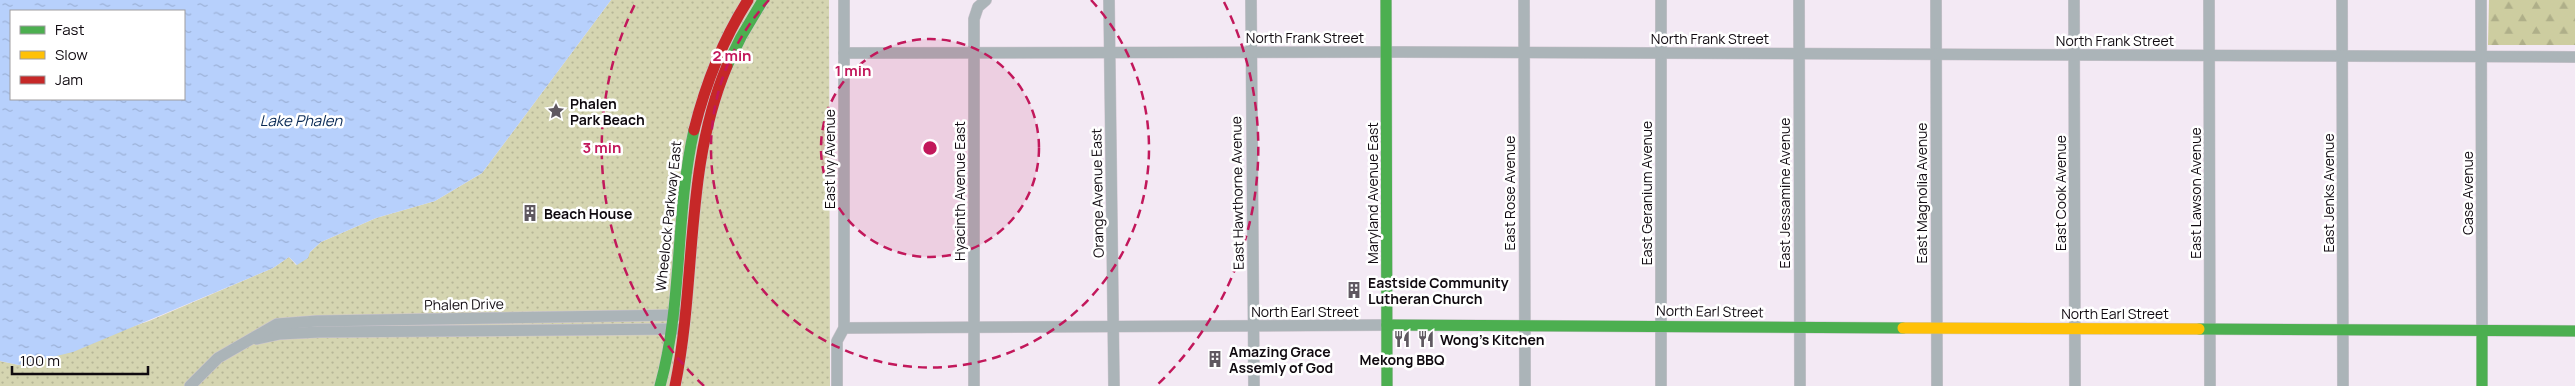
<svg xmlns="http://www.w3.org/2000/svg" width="2575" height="386" font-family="Manrope,sans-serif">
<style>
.forest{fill:url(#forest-firs)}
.park{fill:url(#park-dots)}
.water{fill:url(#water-ripples);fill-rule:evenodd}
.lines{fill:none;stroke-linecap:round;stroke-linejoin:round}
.street-casing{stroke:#cec6cf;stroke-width:12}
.fast-casing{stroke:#cec6cf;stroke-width:12}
.slow-casing{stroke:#cec6cf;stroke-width:12}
.jam-casing{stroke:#cec6cf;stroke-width:12}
.street{stroke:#abb4b8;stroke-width:11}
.fast{stroke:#4caf50;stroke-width:11}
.slow{stroke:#ffc107;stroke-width:11}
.jam{stroke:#c62828;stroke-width:11}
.ring{fill:none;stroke:#c2185b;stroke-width:2.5;stroke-dasharray:9 6}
.labels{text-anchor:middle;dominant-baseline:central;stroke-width:5;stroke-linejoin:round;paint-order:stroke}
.street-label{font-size:14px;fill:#100a10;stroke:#fff}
.poi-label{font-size:14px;font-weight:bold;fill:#100a10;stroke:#fff;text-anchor:start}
.water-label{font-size:15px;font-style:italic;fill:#0a2a55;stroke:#fff}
.centre{fill:#c2185b;stroke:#fff;stroke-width:2.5}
.ring-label{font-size:15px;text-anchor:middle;font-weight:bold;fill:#c2185b;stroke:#fff;stroke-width:5;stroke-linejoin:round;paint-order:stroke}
</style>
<defs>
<pattern id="forest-firs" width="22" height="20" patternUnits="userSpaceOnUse" patternTransform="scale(1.25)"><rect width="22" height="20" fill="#cdcda0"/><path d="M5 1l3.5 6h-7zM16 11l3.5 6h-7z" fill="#afaf89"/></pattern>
<pattern id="park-dots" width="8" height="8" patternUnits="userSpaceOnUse" patternTransform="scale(1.25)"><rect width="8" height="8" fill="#d5d5b1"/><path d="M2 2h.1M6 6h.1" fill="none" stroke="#b6b697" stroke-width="1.8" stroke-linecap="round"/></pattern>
<pattern id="water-ripples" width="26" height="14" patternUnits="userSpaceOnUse" patternTransform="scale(1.25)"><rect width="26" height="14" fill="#b7d0fc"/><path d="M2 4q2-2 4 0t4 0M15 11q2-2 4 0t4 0" fill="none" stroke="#9cb1d7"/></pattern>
</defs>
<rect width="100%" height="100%" fill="#f3e9f4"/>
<path class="forest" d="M2489,0H2575V45H2488Z"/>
<path class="park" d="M611,0H829L830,386H0V361L19,365L149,321L273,268L289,257L296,265L321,242L376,218L435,201L482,173Z"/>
<path class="water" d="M0,0H611L482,173L435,201L376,218L321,242L310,252L308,258L297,265L289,257L273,268L73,352L19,365L0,361ZM184,11V99H11V11Z"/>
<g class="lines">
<g class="street-casing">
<g id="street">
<path d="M1109,0L1114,386"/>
<path d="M1251,0L1254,386"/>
<path d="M1524,0L1525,386"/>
<path d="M1661,0V386"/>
<path d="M1799,0L1800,386"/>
<path d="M1936,0L1937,386"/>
<path d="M2074,0L2075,386"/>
<path d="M2209,0L2210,386"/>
<path d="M2342,0L2343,386"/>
<path d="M2481,0L2482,331"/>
<path d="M844,53L1398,52L2575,57"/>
<path d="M844,328L1387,325"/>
<path d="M257,339L280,334L319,332L678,329"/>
<path d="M190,386L218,358L277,324L317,321L680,315"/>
<path d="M837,386V341L844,328V0"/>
<path d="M974,386V19L978,7L986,0"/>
</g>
</g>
<g class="fast-casing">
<g id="fast">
<path d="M1386,0L1387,386"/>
<path d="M727,66L741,37L763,0"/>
<path d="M1387,325L1903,328"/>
<path d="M2199,329L2575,331"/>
<path d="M2482,331V386"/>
<path d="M660,386C683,303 675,214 694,130"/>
</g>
</g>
<g class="slow-casing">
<path id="slow" d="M1903,328L2199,329"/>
</g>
<g class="jam-casing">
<g id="jam">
<path d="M694,130C706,82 722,41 748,0"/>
<path d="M675,386C697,279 684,168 727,66"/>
</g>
</g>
<use href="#street" class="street"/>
<use href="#fast" class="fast"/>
<use href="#slow" class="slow"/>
<use href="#jam" class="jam"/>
</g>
<circle cx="930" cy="148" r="109" fill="#c2185b" fill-opacity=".12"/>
<g class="ring">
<circle cx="930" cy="148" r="109"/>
<path d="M1091 0A219 219 0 1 1 769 0"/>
<path d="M704 386A328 328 0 0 1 636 2M1224 2A328 328 0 0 1 1156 386"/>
</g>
<defs>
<g id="sight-bare" transform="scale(1.35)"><path d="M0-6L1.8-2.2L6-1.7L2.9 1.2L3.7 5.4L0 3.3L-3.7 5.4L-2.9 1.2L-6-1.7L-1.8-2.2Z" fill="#5f5860" stroke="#fff" stroke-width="2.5" paint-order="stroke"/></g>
<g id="building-bare" transform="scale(1.35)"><path d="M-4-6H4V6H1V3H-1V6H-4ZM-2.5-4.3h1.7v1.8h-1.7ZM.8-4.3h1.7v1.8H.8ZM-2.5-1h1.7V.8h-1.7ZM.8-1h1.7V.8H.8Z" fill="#5f5860" stroke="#fff" stroke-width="2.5" paint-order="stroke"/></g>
<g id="restaurant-bare" transform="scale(1.35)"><path d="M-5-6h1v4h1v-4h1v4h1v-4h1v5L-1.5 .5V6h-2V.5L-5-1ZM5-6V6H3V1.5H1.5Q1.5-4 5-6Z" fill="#5f5860" stroke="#fff" stroke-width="2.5" paint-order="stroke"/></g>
</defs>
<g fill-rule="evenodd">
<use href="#sight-bare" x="556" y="111"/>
<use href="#building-bare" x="530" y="213"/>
<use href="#building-bare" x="1354" y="290"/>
<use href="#restaurant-bare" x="1402" y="339"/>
<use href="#restaurant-bare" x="1426" y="339"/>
<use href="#building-bare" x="1215" y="359"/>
</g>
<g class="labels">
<g class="street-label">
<text x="1305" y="37">North Frank Street</text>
<text x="1710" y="38">North Frank Street</text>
<text x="2115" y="40">North Frank Street</text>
<text transform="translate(829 159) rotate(-90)">East Ivy Avenue</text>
<text transform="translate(959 191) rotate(-90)">Hyacinth Avenue East</text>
<text transform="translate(1097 193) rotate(-91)">Orange Avenue East</text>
<text transform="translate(1237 193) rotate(-91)">East Hawthorne Avenue</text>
<text transform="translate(1372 193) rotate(-90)">Maryland Avenue East</text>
<text transform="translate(1509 193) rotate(-90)">East Rose Avenue</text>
<text transform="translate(1646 193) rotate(-90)">East Geranium Avenue</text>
<text transform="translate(1784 193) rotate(-90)">East Jessamine Avenue</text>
<text transform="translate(1921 193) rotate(-90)">East Magnolia Avenue</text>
<text transform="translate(2060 193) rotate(-90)">East Cook Avenue</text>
<text transform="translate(2195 193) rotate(-90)">East Lawson Avenue</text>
<text transform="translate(2328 193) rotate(-90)">East Jenks Avenue</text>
<text transform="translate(2467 193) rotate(-90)">Case Avenue</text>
<text transform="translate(668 216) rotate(-84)">Wheelock Parkway East</text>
<text transform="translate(464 304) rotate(-1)">Phalen Drive</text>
<text x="1305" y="311">North Earl Street</text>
<text transform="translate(1710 311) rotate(1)">North Earl Street</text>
<text x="2115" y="313">North Earl Street</text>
</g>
<g class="poi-label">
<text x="570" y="103">Phalen<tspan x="570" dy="16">Park Beach</tspan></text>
<text x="544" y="213">Beach House</text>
<text x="1368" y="282">Eastside Community<tspan x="1368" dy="16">Lutheran Church</tspan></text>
<text x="1440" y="339">Wong's Kitchen</text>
<text x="1229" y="351">Amazing Grace<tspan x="1229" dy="16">Assemly of God</tspan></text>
<text x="1402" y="359" text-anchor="middle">Mekong BBQ</text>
</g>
<g class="water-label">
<text x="301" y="120">Lake Phalen</text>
</g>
</g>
<circle cx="930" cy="148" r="8" class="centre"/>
<g class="ring-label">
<text x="732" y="61">2 min</text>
<text x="853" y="76">1 min</text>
<text x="602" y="153">3 min</text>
</g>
<rect x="10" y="10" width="175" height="90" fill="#ffffff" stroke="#9f9d9f"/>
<rect x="20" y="26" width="25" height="8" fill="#4caf50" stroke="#9f9d9f"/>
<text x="55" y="35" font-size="15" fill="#100a10">Fast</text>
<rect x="20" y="51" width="25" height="8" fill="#ffc107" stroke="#9f9d9f"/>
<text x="55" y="60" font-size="15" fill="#100a10">Slow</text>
<rect x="20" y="76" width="25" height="8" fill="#c62828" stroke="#9f9d9f"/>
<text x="55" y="85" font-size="15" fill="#100a10">Jam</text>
<path d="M12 366v8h136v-8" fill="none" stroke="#100a10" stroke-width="2.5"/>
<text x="20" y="366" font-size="15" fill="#100a10" stroke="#ffffff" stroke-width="4" paint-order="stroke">100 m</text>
</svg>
